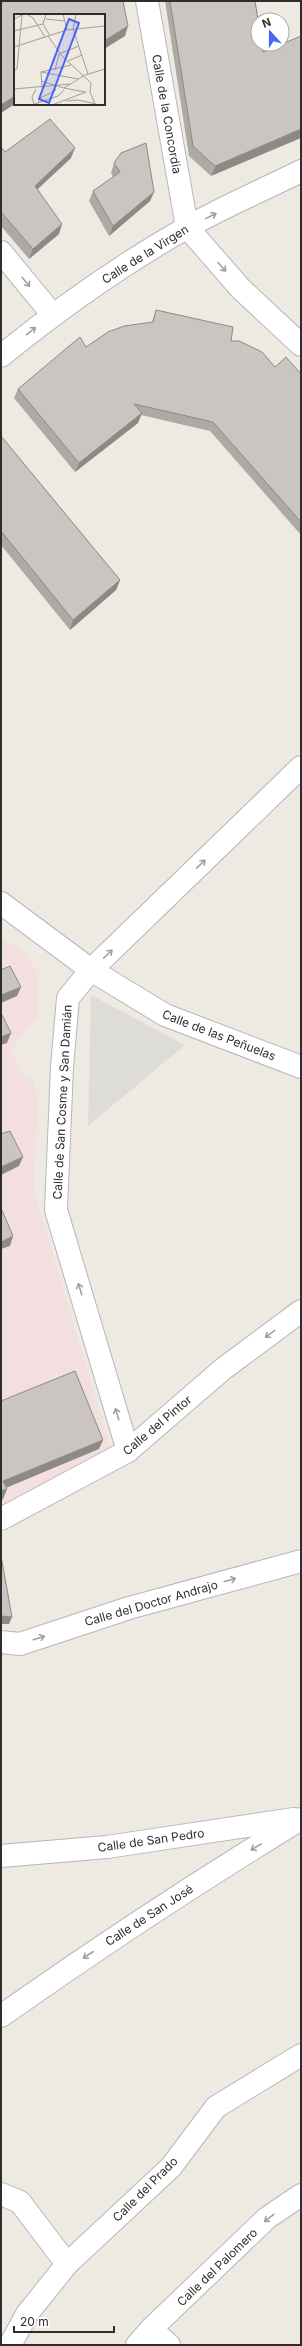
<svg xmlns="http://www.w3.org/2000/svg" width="302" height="2346" font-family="Inter,sans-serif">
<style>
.medical{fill:#f4dfe0}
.plaza{fill:#dedcd8}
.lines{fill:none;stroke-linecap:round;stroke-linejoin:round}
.minor-casing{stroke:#b4b7c0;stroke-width:24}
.minor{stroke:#fff;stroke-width:22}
.wall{fill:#aea9a5}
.shaded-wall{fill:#8d8a86}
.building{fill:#cac5c0;stroke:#8d8a86}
.oneway{stroke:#a0a0a0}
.labels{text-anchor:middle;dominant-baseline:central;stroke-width:3;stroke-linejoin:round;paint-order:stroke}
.street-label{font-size:12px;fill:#2d2d2d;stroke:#fff}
.inset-road{fill:none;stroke:#a19e99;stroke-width:1}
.view{fill:#4766f5;fill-opacity:0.15;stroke:#4766f5;stroke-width:2}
.inset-edge{fill:none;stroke:#2d2d2d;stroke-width:2}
</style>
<rect width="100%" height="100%" fill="#eee9e1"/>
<path class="medical" d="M1,935L21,952L37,970L38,1015L11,1050L25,1078L32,1080L39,1098L33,1186L111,1451L1,1507Z"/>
<path class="plaza" d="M91,995L185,1045L88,1126Z"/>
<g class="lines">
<g class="minor-casing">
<g id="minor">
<path d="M147,1L187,227L241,289L301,345"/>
<path d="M1,252L52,314"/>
<path d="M1,356C59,309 121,265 186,228C223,207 263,190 301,171"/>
<path d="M1,903L91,970L165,1015L301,1067"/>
<path d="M128,1451L56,1210L62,1067L68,998L91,970L301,767"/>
<path d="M1,1519L128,1451L223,1369L301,1311"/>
<path d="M1,1642L20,1644L129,1608L301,1561"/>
<path d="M1,1856L107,1847L294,1819"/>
<path d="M1,2016C99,1947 199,1881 301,1819"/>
<path d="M1,2194L20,2202L67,2264"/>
<path d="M151,2329L169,2345"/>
<path d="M10,2345L27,2314L67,2264L171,2167L216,2107L301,2055"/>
<path d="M137,2345L151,2329L267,2218L301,2195"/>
</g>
</g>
<use href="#minor" class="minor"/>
</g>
<g class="wall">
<path d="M165,1H255L262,44L211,176L189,156Z"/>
<path d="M1,147L5,152L71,158L38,189L59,234L29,259L1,226Z"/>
<path d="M114,163L154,192L150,201L109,236L89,201L93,191L113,177L111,173Z"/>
<path d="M156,310L231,341L275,367L301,374V535L210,431L141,415L138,423L75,472L14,398L18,389L86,347L152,322Z"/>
<path d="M1,436L120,580L116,590L70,630L1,545Z"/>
</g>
<g class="shaded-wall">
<path d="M128,26L125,36L104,49V41Z"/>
<path d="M15,96V104L1,113V105Z"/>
<path d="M301,129V138L211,176L215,166Z"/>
<path d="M75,148L71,158L31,195L35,186Z"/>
<path d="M154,192L150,201L109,236L113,226Z"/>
<path d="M62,224L59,234L29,259L33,249Z"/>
<path d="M142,413L138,423L75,472L79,463Z"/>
<path d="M120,580L116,590L70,630L73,620Z"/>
<path d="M21,987L17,996L1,1003V995Z"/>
<path d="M11,1033L7,1043L1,1045V1037Z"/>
<path d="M23,1157L19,1166L1,1175V1167Z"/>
<path d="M13,1236L10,1246L1,1249V1242Z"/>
<path d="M103,1440L99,1449L1,1490L3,1481Z"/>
<path d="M7,1489L3,1499L1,1500V1491Z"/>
<path d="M1,1616L12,1617L9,1624H1Z"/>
</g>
<g class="building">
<path d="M1,1H123L128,26L104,41V15H15V96L1,105Z"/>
<path d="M170,1H255L258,20V44H262L263,52L301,36V129L215,166L193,146Z"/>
<path d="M50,119L75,148L35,186L62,224L33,249L1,212V147L5,152Z"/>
<path d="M146,143L154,192L113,226L93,191L120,172L114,163L121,153Z"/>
<path d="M156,310L233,327L231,341H239L262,352L275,367L286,357L301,374V522L213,422L134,404L142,413L79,463L18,389L80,337L86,347L108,332L124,326L153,322Z"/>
<path d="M1,436L120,580L73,620L1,531Z"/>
<path d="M10,966L21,987L1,995V970Z"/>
<path d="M1,1013L11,1033L1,1037Z"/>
<path d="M10,1131L23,1157L1,1167V1134Z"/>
<path d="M1,1208L13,1236L1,1242Z"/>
<path d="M75,1371L103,1440L3,1481L7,1489L1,1491V1401Z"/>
<path d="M1,1556L12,1617L1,1616Z"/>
</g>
<defs><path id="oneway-shaft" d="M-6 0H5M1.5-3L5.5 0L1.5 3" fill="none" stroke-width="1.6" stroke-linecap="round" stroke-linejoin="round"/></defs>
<g class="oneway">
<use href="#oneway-shaft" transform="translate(211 216) rotate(-26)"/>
<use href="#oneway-shaft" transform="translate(222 267) rotate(48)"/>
<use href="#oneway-shaft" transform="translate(26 282) rotate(50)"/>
<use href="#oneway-shaft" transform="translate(31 331) rotate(-39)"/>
<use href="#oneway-shaft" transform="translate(201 864) rotate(-44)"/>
<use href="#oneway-shaft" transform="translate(108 954) rotate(-44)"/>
<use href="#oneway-shaft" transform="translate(80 1289) rotate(-107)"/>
<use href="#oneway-shaft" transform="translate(270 1334) rotate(144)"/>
<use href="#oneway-shaft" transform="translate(117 1414) rotate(-107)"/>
<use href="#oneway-shaft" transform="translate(230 1580) rotate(-15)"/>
<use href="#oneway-shaft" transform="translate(39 1638) rotate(-18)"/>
<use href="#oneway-shaft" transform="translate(256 1847) rotate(149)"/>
<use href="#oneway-shaft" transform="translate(88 1955) rotate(147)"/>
<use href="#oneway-shaft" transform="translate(269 2218) rotate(142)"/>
</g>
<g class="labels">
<g class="street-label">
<text transform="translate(167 114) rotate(80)">Calle de la Concordia</text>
<text transform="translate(145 254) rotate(-32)">Calle de la Virgen</text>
<text transform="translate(219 1035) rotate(21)">Calle de las Peñuelas</text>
<text transform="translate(62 1102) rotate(-87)">Calle de San Cosme y San Damián</text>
<text transform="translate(157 1425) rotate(-40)">Calle del Pintor</text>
<text transform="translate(151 1603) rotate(-16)">Calle del Doctor Andrajo</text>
<text transform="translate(151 1840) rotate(-8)">Calle de San Pedro</text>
<text transform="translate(149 1915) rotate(-33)">Calle de San José</text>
<text transform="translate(145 2189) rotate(-45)">Calle del Prado</text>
<text transform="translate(217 2267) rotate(-44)">Calle del Palomero</text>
</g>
</g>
<g transform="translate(14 14)">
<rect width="91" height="91" fill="#eee9e1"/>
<path class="inset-road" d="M49,0L53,16M62,0L59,15L74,60M14,1L19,4L31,23M0,5L8,1L3,55L0,56M32,5L50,7M29,10L36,22M0,17L29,10L32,0M34,22L48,42L77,69L76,78L81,90M0,33L53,16L91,12M54,47L68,41M41,56L45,40L65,32M27,58L64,65M27,67L50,74L71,61L91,55M28,74L27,58L57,51M50,74L71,78M0,75L56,70M52,87L64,86L82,90M24,89L26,84L41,77L42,71M20,90L18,83L22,75M18,91L44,82L50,76M38,91L72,78"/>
<path class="view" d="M55,5L65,9L35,89L25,85Z"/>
<rect width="91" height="91" class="inset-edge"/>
</g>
<rect width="302" height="2346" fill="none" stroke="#2d2d2d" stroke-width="4"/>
<g transform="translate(270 32) rotate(339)"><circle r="19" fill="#ffffff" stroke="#ababab"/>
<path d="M0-3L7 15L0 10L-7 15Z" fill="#4766f5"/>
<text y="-6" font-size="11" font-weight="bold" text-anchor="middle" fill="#2d2d2d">N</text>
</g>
<path d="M14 2326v6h100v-6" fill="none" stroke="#2d2d2d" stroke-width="2"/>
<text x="20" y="2326" font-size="12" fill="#2d2d2d" stroke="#ffffff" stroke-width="3" paint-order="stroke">20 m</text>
</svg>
